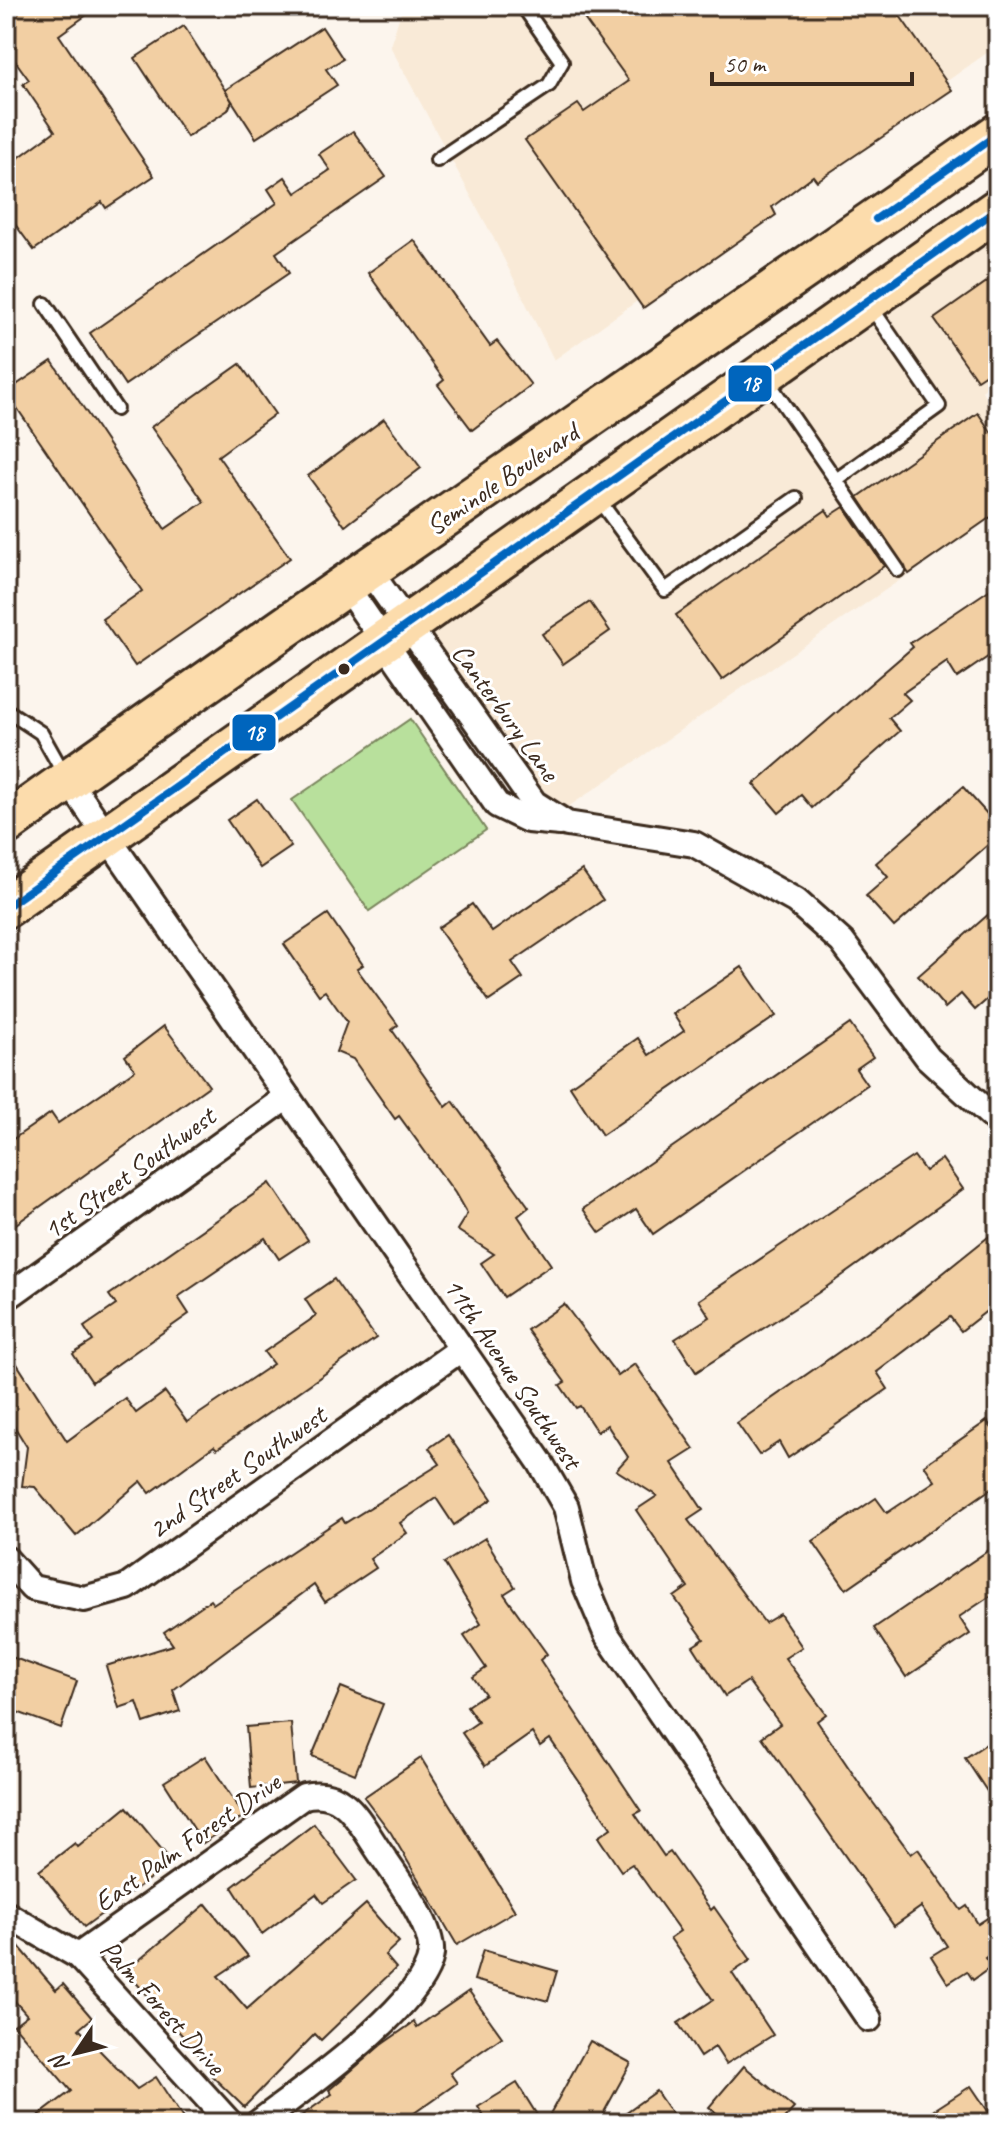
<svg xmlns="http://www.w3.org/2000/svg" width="1004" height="2129" font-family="Caveat,sans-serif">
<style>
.built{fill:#f9ead7}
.green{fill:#b8e09c;stroke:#7a855d;stroke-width:2}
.building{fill:#f2cfa3;stroke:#3b2a1e;stroke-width:2}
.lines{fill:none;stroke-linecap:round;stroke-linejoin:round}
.lane-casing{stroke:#3b2a1e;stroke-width:18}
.street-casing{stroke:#3b2a1e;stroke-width:30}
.primary-casing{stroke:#3b2a1e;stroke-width:46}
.lane{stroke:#fff;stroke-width:12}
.street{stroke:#fff;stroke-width:24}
.primary{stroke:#fcdcac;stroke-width:40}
.bus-1-casing{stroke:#fff;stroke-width:14}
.bus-1{stroke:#0065bd;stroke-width:8}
.bus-dot{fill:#3b2a1e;stroke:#fff;stroke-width:3}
.labels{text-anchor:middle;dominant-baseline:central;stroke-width:6;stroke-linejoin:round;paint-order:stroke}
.street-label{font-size:28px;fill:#3b2a1e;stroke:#fff}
.line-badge{stroke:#fff;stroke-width:3}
.badge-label{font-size:22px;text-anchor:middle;font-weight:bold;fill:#fff}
</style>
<rect width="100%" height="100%" fill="#fcf5ed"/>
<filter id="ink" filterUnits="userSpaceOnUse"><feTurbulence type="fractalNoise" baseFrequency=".0125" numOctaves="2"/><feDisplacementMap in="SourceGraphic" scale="16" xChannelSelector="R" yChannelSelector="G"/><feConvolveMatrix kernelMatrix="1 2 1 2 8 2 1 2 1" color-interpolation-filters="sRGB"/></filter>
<g filter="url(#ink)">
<g class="built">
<path d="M403,6H998V45L554,360L493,237L390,46Z"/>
<path d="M998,228V377L982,391L998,421V513L568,807L556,801L535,783L429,630Z"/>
</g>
<path class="green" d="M410,719L486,830L369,911L292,800Z"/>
<g class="building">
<path d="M6,6H99L59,35L154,176L106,208L102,202L34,250L6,212V167L55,131L23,84L29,80L6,48Z"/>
<path d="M575,6H893L952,90L817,181L813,176L772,207L776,215L643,308L525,140L578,104L584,112L629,81Z"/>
<path d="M184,26L232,101L228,110L187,137L135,58Z"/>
<path d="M322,27L343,59L326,69L337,85L256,138L225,90Z"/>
<path d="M353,131L386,177L276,253L289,273L125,385L90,333L277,203L268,189L285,177L296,193L330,170L319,154Z"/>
<path d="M414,240L490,346L497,341L531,385L472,430L438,385L444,380L368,273Z"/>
<path d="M998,274V366L977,380L934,319Z"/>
<path d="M52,361L165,529L204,502L151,427L240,364L275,414L218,456L290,558L135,666L102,619L142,591L6,392Z"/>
<path d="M978,413L998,442V512L909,574L858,497Z"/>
<path d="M384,419L421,468L345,526L308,476Z"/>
<path d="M844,507L884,566L722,680L676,615L826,510L830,516Z"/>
<path d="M998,584V650L957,678L947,662L903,693L910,700L889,718L900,731L812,808L801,795L779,813L754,784L913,647L910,643Z"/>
<path d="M590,602L610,631L563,664L542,634Z"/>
<path d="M963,787L998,826V836L894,927L866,896L888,877L876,863Z"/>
<path d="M257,799L291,847L260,868L227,820Z"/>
<path d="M582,870L603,900L512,962L523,978L489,1001L438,928L472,904L492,932Z"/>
<path d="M998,906V990L975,1010L961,994L945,1008L918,976Z"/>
<path d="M328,914L363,965L357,969L398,1025L392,1030L446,1107L453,1101L529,1207L518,1216L551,1265L504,1297L481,1263L494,1254L457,1230L467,1214L455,1193L399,1116L395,1119L353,1059L336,1052L347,1022L325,991L319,995L284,944Z"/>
<path d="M742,967L776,1016L602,1135L570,1086L638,1038L649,1055L684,1031L673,1014Z"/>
<path d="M850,1024L873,1057L856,1069L867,1085L653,1234L636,1209L600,1233L583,1209Z"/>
<path d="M164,1026L209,1086L6,1231V1144L51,1113L58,1123L135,1070L125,1056Z"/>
<path d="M914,1156L925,1171L942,1159L963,1189L818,1293L696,1372L675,1339L710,1317L699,1300Z"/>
<path d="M270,1183L308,1240L279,1259L265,1238L178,1297L189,1314L92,1382L73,1354L93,1341L84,1327L116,1305L109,1295Z"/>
<path d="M998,1229V1302L961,1331L950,1317L877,1372L888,1389L788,1458L779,1442L759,1455L737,1423L886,1319Z"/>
<path d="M334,1279L376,1338L217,1449L214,1446L150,1493L141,1481L76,1536L35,1487L22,1486L27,1447L6,1413V1347L67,1441L125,1398L136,1413L165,1392L187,1422L273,1364L264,1352L316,1316L305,1299Z"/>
<path d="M564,1304L618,1376L635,1364L694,1449L672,1463L703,1510L688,1520L765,1623L780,1614L802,1647L785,1658L826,1714L817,1721L866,1793L911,1854L918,1849L961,1910L967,1906L978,1924L998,1911V1949L985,1958L991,1967L973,1980L967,1971L948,1983L931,1956L947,1946L921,1907L894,1926L762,1737L780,1724L748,1681L725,1696L693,1646L704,1639L674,1597L688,1587L636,1510L657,1496L616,1470L628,1457L607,1425L597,1432L580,1406L576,1408L560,1385L565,1382L527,1330Z"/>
<path d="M987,1421L998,1437V1484L846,1589L813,1541L876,1498L887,1513L935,1481L924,1465Z"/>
<path d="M448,1435L492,1499L454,1525L436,1498L400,1523L407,1533L370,1559L376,1568L325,1602L314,1585L173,1690L180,1711L144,1723L137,1702L119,1708L106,1666L173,1645L164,1632L210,1600L213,1604L342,1518L345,1523L440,1464L429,1448Z"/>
<path d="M485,1538L515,1587L504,1594L547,1654L540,1660L641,1811L635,1814L664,1856L670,1852L711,1910L714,1907L751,1960L732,1973L773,2035L726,2064L715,2047L700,2057L678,2023L713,2000L670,1938L680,1931L632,1864L621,1871L598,1837L611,1828L550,1739L540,1746L532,1733L485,1766L462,1733L478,1722L467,1706L485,1694L473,1677L486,1668L464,1636L481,1624L444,1563Z"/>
<path d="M998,1544V1591L959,1617L970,1634L906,1677L874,1628Z"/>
<path d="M6,1655L77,1681L61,1728L6,1708Z"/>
<path d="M341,1687L383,1704L355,1774L312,1756Z"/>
<path d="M291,1723L296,1783L251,1788L246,1727Z"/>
<path d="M998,1736V1808L965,1758Z"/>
<path d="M205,1756L244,1816L203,1843L164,1782Z"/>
<path d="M421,1758L515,1911L457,1945L391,1833L364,1797Z"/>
<path d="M127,1807L172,1862L84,1927L39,1871L75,1843L78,1847Z"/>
<path d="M314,1824L356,1880L323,1903L316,1894L262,1934L232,1887Z"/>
<path d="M206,1904L248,1956L218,1976L247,2009L366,1904L399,1942L385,1955L396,1968L321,2040L315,2034L244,2107L212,2076L215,2073L126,1971Z"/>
<path d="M6,1931L56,1990L63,1984L92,2018L79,2029L137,2089L156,2077L186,2123H29L71,2091L14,2025L27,2015L6,1991Z"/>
<path d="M483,1950L557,1971L548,2001L474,1980Z"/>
<path d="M469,1991L502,2037L450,2073L457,2083L400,2123H291L332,2094L329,2090L381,2045L414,2022L417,2027Z"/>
<path d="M590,2041L631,2063L598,2123H545Z"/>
<path d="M744,2066L794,2108L781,2123H729L709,2107Z"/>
<path d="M517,2083L542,2123H488L478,2107Z"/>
<path d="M971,2086L990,2114L976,2123H914Z"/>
<path d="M656,2091L678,2123H611Z"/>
</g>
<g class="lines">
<g class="lane-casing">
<g id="lane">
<path d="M437,160L549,85L562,62L523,6"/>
<path d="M45,304L116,409"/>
<path d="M767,380L836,480L939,406L871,307"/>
<path d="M836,480L898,570"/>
<path d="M598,499L665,590L796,498"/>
<path d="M6,710L41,733L64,774"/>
</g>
</g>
<g class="street-casing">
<g id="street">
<path d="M368,569L534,803L567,824L694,844L796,901L842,942L928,1058L998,1122"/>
<path d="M345,585L497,805L528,820L560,823"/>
<path d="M68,780L540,1462L566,1507L584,1581L607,1635L869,2019"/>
<path d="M6,1298L287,1097"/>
<path d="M6,1559L32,1588L84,1599L127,1587L461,1349"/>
<path d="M6,1914L78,1956L230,2123"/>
<path d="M78,1956L304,1796C341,1788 355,1814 373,1842C389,1868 434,1923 431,1954C425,2005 299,2092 258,2123"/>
</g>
</g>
<g class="primary-casing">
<g id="primary">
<path d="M6,824C333,590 668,365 998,134"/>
<path d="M6,907L998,209"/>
</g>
</g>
<use href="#lane" class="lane"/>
<use href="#street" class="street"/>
<use href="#primary" class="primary"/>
<g class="bus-1-casing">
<g id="bus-1">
<path d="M876,219L998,134"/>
<path d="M6,907L998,209"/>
</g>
</g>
<use href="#bus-1" class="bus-1"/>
</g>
</g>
<circle class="bus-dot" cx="344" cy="669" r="7"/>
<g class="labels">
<g class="street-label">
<text transform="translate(502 479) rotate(-34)">Seminole Boulevard</text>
<text transform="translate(506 712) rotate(54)">Canterbury Lane</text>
<text transform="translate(129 1173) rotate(-36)">1st Street Southwest</text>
<text transform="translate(513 1373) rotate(56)">11th Avenue Southwest</text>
<text transform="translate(237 1472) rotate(-35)">2nd Street Southwest</text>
<text transform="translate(187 1842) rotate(-35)">East Palm Forest Drive</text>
<text transform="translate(163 2007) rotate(48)">Palm Forest Drive</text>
</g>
</g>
<g class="line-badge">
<rect x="727" y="364" width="46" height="39" rx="8" fill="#0065bd"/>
<rect x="231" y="713" width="46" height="39" rx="8" fill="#0065bd"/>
</g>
<g class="badge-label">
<text x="750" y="391">18</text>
<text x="254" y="740">18</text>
</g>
<rect width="1004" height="2129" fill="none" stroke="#fff" stroke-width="32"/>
<rect x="16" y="16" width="972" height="2097" fill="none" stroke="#3b2a1e" stroke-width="3" filter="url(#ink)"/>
<g transform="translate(76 2053) rotate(235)" stroke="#ffffff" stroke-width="6" paint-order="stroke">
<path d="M0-6L14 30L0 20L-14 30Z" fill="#3b2a1e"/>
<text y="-12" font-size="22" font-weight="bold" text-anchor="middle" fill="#3b2a1e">N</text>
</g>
<path d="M712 72v12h200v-12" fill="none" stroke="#3b2a1e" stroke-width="4"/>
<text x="724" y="72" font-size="24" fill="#3b2a1e" stroke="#ffffff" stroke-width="6" paint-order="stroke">50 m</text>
</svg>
